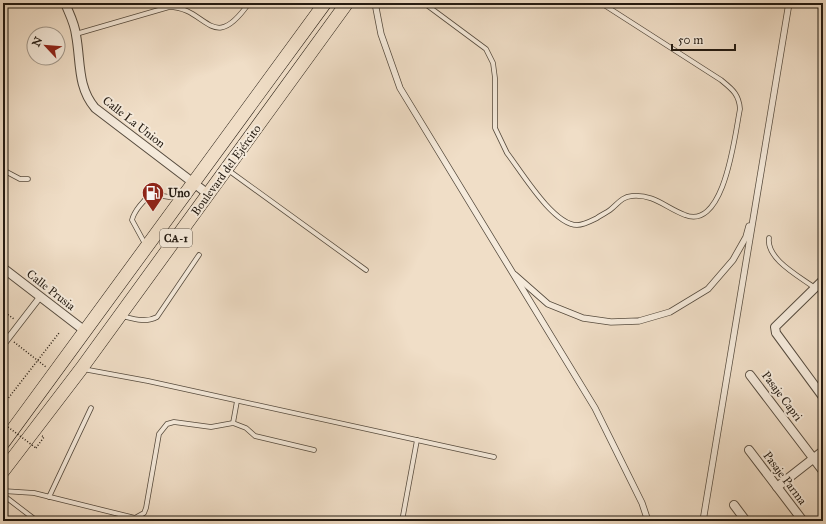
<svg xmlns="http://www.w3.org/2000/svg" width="826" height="524" font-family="'IM FELL Great Primer',serif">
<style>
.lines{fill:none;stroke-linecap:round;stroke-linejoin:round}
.service-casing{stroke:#564b3e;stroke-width:5.5}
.pedestrian-casing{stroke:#564b3e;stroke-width:7}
.minor-casing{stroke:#564b3e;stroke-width:10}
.trunk-casing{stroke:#231a11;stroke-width:14}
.path{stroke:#231a11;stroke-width:1.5;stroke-dasharray:1 2;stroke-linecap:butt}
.service{stroke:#f5eadb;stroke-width:4}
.pedestrian{stroke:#f5eadb;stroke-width:5.5}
.minor{stroke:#f5eadb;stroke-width:8}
.trunk{stroke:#f0dec7;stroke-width:13}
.path-bridge{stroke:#231a11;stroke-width:1.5;stroke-dasharray:1 2;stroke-linecap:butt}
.labels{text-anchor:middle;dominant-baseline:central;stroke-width:4;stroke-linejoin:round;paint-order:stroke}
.shield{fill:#f5eadb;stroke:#62584e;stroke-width:1}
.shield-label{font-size:11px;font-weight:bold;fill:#231a11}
.street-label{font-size:12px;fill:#231a11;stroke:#f5eadb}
.poi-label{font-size:12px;font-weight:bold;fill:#231a11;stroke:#f5eadb;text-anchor:start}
</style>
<rect width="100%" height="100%" fill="#f0dec7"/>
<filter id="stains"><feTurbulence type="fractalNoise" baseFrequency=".005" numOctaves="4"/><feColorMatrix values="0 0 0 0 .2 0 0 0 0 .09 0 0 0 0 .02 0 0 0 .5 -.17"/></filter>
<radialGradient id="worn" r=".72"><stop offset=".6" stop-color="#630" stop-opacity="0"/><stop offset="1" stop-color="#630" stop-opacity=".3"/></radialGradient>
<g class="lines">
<g class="service-casing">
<g id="service">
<path d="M424,3L486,49L493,63L495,78V128L507,153C521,171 553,225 577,225C584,225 591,221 597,218C601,215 606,213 610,210C618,204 621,197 632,196C654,194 666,208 685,215C725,231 735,133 740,109C739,94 732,89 721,80L601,3"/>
<path d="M76,34L169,7C207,7 212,56 249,3"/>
<path d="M3,170L20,179H28"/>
<path d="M228,170L366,270"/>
<path d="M822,183H823"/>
<path d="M769,238C766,259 799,276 815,288"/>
<path d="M144,242L132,220C134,211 144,200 151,194L169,197L180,195"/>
<path d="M122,316C134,319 146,323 157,317L199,255"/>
<path d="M83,369L148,381L494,457"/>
<path d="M233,423L237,401"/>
<path d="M3,491L34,493L135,518L144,513L146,508L159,434L167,424L174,422L211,427L233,423L246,428L255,436L314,450"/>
<path d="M3,495L37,521"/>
<path d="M49,497L91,408"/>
<path d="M402,521L417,440"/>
</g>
</g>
<g class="pedestrian-casing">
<g id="pedestrian">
<path d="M375,3L381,34L400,88L595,408L642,503L648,521"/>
<path d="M515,275L548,304L583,318L611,322L639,321L670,312L708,289L733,260L746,237L749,226"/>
<path d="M3,345L40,297"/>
<path d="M703,521L789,3"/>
</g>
</g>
<g class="minor-casing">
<g id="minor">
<path d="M65,3C69,13 75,24 76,35C81,61 77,87 95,108L208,194"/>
<path d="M3,268L85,331"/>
<path d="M823,280L775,327L776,333L823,397"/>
<path d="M750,375L823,471"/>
<path d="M749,450L803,521"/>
<path d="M777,487L823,451"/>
<path d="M734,505L746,521"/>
</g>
</g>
<g class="trunk-casing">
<g id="trunk">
<path d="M3,443L325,3"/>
<path d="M3,471L81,369L347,3"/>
</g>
</g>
<g class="path">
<path d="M3,311L14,319"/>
<path d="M14,342L46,367"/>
<path d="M3,405L59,333"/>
<path d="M36,448L44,437L42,436"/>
</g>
<use href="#service" class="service"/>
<use href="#pedestrian" class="pedestrian"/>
<use href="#minor" class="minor"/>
<use href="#trunk" class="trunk"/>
<path class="path-bridge" d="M8,427L36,448"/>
</g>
<defs>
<g id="fuel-pin" transform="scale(1.15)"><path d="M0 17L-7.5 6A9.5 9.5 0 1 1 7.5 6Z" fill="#8f2418" stroke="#f5eadb"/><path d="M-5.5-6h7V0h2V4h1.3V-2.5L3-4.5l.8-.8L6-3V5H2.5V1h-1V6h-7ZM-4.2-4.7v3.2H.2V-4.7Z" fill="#fff"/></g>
</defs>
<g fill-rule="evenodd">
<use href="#fuel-pin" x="153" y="193"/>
</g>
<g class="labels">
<rect class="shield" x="160" y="229" width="32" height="18" rx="3"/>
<g class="shield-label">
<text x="176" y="238">CA-1</text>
</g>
<g class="street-label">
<text transform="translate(134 122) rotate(38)">Calle La Union</text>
<text transform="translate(226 170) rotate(-54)">Boulevard del Ejército</text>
<text transform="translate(51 290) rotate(38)">Calle Prusia</text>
<text transform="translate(782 396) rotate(53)">Pasaje Capri</text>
<text transform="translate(785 478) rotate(53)">Pasaje Parma</text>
</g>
<g class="poi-label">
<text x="168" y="193">Uno</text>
</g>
</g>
<rect width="826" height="524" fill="none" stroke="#f0dec7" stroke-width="16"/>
<rect x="4" y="4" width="818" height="516" fill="none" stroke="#231a11" stroke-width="2"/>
<rect x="8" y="8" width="810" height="508" fill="none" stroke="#231a11"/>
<g transform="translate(46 46) rotate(296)"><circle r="19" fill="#f5eadb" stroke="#a1978a"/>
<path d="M0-3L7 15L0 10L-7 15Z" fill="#8f2418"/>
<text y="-6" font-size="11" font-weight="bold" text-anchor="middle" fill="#231a11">N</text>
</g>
<path d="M672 44v6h63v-6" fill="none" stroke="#231a11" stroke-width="2"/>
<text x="678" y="44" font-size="12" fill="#231a11" stroke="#f5eadb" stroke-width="3" paint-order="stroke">50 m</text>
<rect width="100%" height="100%" filter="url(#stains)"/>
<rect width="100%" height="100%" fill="url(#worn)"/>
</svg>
